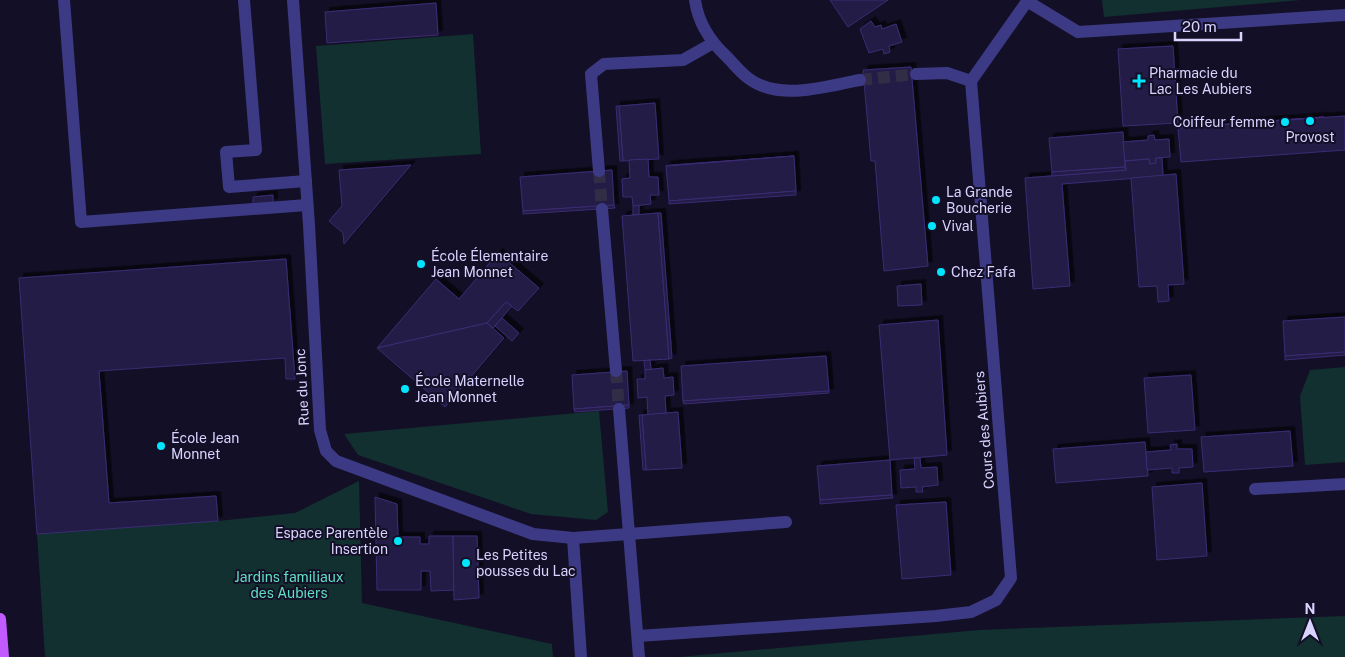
<svg xmlns="http://www.w3.org/2000/svg" width="1345" height="657" font-family="'Public Sans',sans-serif">
<style>
.green{fill:#12302f}
.building{fill:#241b47;stroke:#3b2d73;filter:url(#shadow)}
.lines{fill:none;stroke-linecap:round;stroke-linejoin:round}
.minor-tunnel{stroke:#312d47;stroke-width:12;stroke-dasharray:12 6;stroke-linecap:butt}
.minor{stroke:#3d3a85;stroke-width:12}
.major{stroke:#c25bff;stroke-width:12}
.poi-dot{fill:#00e5ff;stroke:#130f26;stroke-width:2}
.labels{text-anchor:middle;dominant-baseline:central;stroke-width:4;stroke-linejoin:round;paint-order:stroke}
.poi-label{font-size:14px;fill:#d9d4ff;stroke:#130f26;text-anchor:start}
.street-label{font-size:14px;fill:#d9d4ff;stroke:#130f26}
.park-label{font-size:14px;fill:#5fe0c0;stroke:#130f26}
</style>
<defs>
<filter id="shadow"><feDropShadow dx="4.5" dy="-4.5" stdDeviation="0" flood-color="#0009"/></filter>
</defs>
<rect width="100%" height="100%" fill="#130f26"/>
<g class="green">
<path d="M1102,0H1301L1104,17Z"/>
<path d="M473,34L481,154L325,164L316,46Z"/>
<path d="M1345,367V462L1305,465L1300,396L1310,370Z"/>
<path d="M599,411L608,512L596,520L531,514L358,455L344,434Z"/>
<path d="M359,481L362,603L552,644L553,657H45L37,534L218,521L295,513Z"/>
<path d="M1345,616V657H679L979,630Z"/>
</g>
<g class="building">
<path d="M830,0H888L848,27Z"/>
<path d="M436,3L438,35L327,43L325,12Z"/>
<path d="M871,21L875,27L881,25L882,29L896,24L902,42L889,46L890,52L884,54L883,49L869,53L860,29Z"/>
<path d="M1173,46L1178,123L1123,126L1118,49Z"/>
<path d="M911,67L928,266L884,271L875,161H871L863,70Z"/>
<path d="M655,103L659,159L623,161L619,106Z"/>
<path d="M616,106H619L623,161H620Z"/>
<path d="M1345,116V150L1181,162L1178,128Z"/>
<path d="M1324,117L1178,128L1214,125Z"/>
<path d="M1123,132L1125,167L1052,172L1049,138Z"/>
<path d="M1154,135L1155,140L1169,139L1170,157L1156,158V163L1150,164L1149,159L1125,161L1123,142L1148,140V136Z"/>
<path d="M794,156L666,166L672,165Z"/>
<path d="M794,156L796,191L669,201L666,166Z"/>
<path d="M1156,158H1162L1163,176L1062,184L1070,286L1033,289L1025,178L1126,170L1125,161L1149,159L1150,164L1156,163Z"/>
<path d="M648,159L649,177H658L659,195H650L651,204L633,206L632,197H623L622,179L630,178L629,160Z"/>
<path d="M411,165L344,244L343,233L329,221L342,206L339,170Z"/>
<path d="M1125,167L1126,170L1052,176V172Z"/>
<path d="M612,170L614,205L523,211L520,177Z"/>
<path d="M1176,174L1184,284L1168,285L1169,301L1158,302L1157,286L1139,287L1131,178Z"/>
<path d="M796,191V195L669,204V201Z"/>
<path d="M273,195V203L253,205V197Z"/>
<path d="M614,205L615,208L523,214V211Z"/>
<path d="M639,205V214L633,215V206Z"/>
<path d="M658,213L669,359L633,361L622,216Z"/>
<path d="M658,213H661L672,358L669,359Z"/>
<path d="M498,253L539,288L518,311L506,302L487,323L377,348L436,279L459,299Z"/>
<path d="M286,259L295,379H286L285,358L99,371L109,503L216,496L218,521L37,534L19,278Z"/>
<path d="M921,284L922,305L898,306L897,286Z"/>
<path d="M506,302L512,306L493,328L487,323Z"/>
<path d="M1345,317V352L1285,356L1283,321Z"/>
<path d="M502,318L519,333L512,341L495,326Z"/>
<path d="M938,320L947,455L890,460L879,325Z"/>
<path d="M487,323L504,338L445,407L377,348Z"/>
<path d="M1345,352V355L1285,360V356Z"/>
<path d="M826,356L829,391L683,401L681,366Z"/>
<path d="M650,360L651,369L645,370L644,361Z"/>
<path d="M663,368L664,378L673,377L674,395L665,396L666,413L648,415L647,397L638,398L637,379H645V370Z"/>
<path d="M627,371L629,405L574,409L572,375Z"/>
<path d="M1191,375L1195,430L1148,433L1144,378Z"/>
<path d="M829,391V393L684,404L683,401Z"/>
<path d="M629,405V408L575,412L574,409Z"/>
<path d="M678,412L682,468L646,470L642,415Z"/>
<path d="M639,415H642L646,470H643Z"/>
<path d="M1290,431L1293,466L1204,472L1201,437Z"/>
<path d="M1145,442L1148,476L1056,483L1053,449Z"/>
<path d="M1177,444V449H1192L1193,467L1179,468V473H1172V468L1147,470L1146,452L1171,450L1170,445Z"/>
<path d="M914,458H920L921,468L937,467L938,485L922,487L923,492H916V487L901,488L900,470L915,469Z"/>
<path d="M890,460L892,495L820,500L817,466Z"/>
<path d="M1202,483L1207,556L1157,560L1152,487Z"/>
<path d="M892,495L893,498L820,504V500Z"/>
<path d="M375,497L397,504L398,537H420V544H429V536H453L454,590L431,591L430,571H421V590H377Z"/>
<path d="M946,502L951,575L902,579L896,505Z"/>
<path d="M453,536H477L479,598L454,600Z"/>
</g>
<g class="lines">
<g class="minor-tunnel">
<path d="M860,80L916,74"/>
<path d="M599,171L602,209"/>
<path d="M616,371L619,409"/>
</g>
<g class="minor">
<path d="M64,0L81,222L307,205"/>
<path d="M244,0L256,150L226,152L229,187L306,181"/>
<path d="M293,0L309,225L320,430L326,451L336,461L533,534L573,538L629,534L639,657"/>
<path d="M695,0C698,22 710,41 726,56C733,63 740,72 748,78C779,102 826,86 860,80"/>
<path d="M1027,1L1078,32L1345,15"/>
<path d="M916,74L947,73L971,81L1028,0"/>
<path d="M599,171L591,74L604,64L683,60L713,43"/>
<path d="M602,209L616,371"/>
<path d="M619,409L629,534L786,522"/>
<path d="M1255,489L1345,484"/>
<path d="M573,538L581,657"/>
<path d="M638,636L936,616L971,612L996,600L1011,578L971,81"/>
</g>
<path class="major" d="M0,619L3,657"/>
</g>
<g class="poi-dot">
<path d="M1136.5 73.5h5v5h5v5h-5v5h-5v-5h-5v-5h5z"/>
<circle cx="1310" cy="121" r="5"/>
<circle cx="1285" cy="122" r="5"/>
<circle cx="936" cy="200" r="5"/>
<circle cx="932" cy="226" r="5"/>
<circle cx="421" cy="264" r="5"/>
<circle cx="941" cy="272" r="5"/>
<circle cx="405" cy="389" r="5"/>
<circle cx="161" cy="446" r="5"/>
<circle cx="398" cy="541" r="5"/>
<circle cx="466" cy="563" r="5"/>
</g>
<g class="labels">
<g class="poi-label">
<text x="1149" y="73">Pharmacie du<tspan x="1149" dy="16">Lac Les Aubiers</tspan></text>
<text x="1275" y="122" text-anchor="end">Coiffeur femme</text>
<text x="1310" y="137" text-anchor="middle">Provost</text>
<text x="946" y="192">La Grande<tspan x="946" dy="16">Boucherie</tspan></text>
<text x="942" y="226">Vival</text>
<text x="431" y="256">École Élementaire<tspan x="431" dy="16">Jean Monnet</tspan></text>
<text x="951" y="272">Chez Fafa</text>
<text x="415" y="381">École Maternelle<tspan x="415" dy="16">Jean Monnet</tspan></text>
<text x="171" y="438">École Jean<tspan x="171" dy="16">Monnet</tspan></text>
<text x="388" y="533" text-anchor="end">Espace Parentèle<tspan x="388" dy="16">Insertion</tspan></text>
<text x="476" y="555">Les Petites<tspan x="476" dy="16">pousses du Lac</tspan></text>
</g>
<g class="street-label">
<text transform="translate(302 387) rotate(-93)">Rue du Jonc</text>
<text transform="translate(984 430) rotate(-95)">Cours des Aubiers</text>
</g>
<g class="park-label">
<text x="289" y="577">Jardins familiaux<tspan x="289" dy="16">des Aubiers</tspan></text>
</g>
</g>
<g transform="translate(1310 622)" stroke="#130f26" stroke-width="4" paint-order="stroke">
<path d="M0-4L9 19L0 12L-9 19Z" fill="#d9d4ff"/>
<text y="-8" font-size="14" font-weight="bold" text-anchor="middle" fill="#d9d4ff">N</text>
</g>
<path d="M1175 32v8h66v-8" fill="none" stroke="#d9d4ff" stroke-width="2.5"/>
<text x="1182" y="32" font-size="15" fill="#d9d4ff" stroke="#130f26" stroke-width="4" paint-order="stroke">20 m</text>
</svg>
